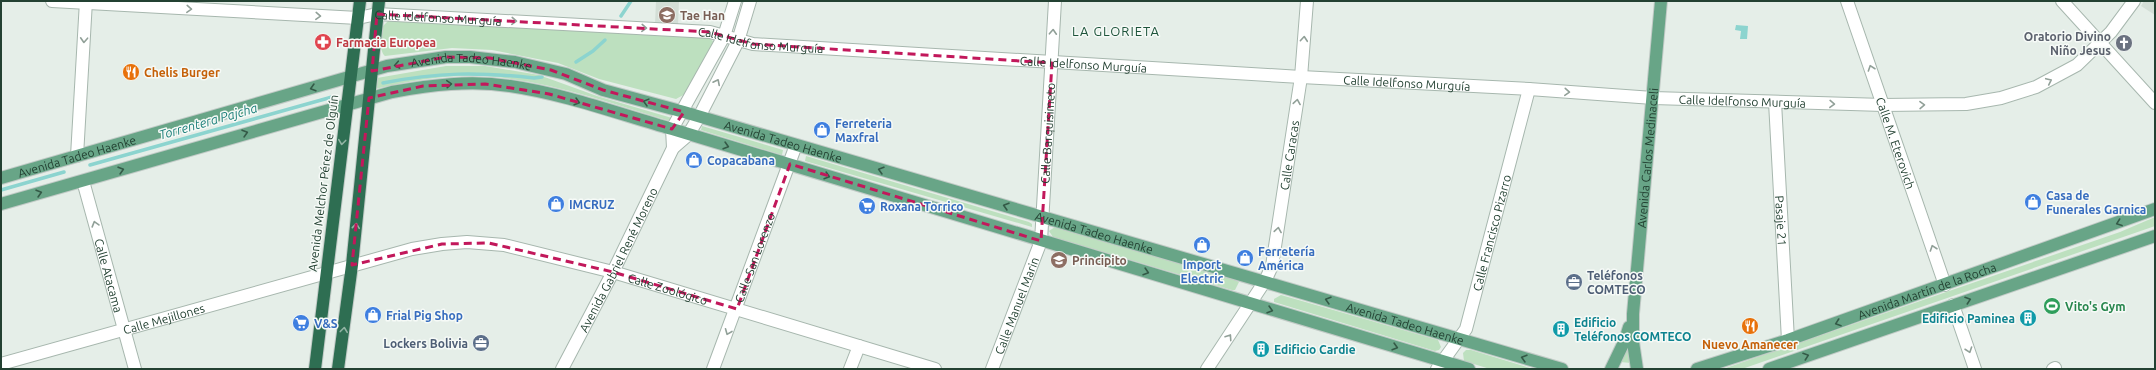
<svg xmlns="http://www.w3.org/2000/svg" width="2156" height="370" font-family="Ubuntu,sans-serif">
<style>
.built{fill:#d3ded6}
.green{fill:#bde0bf}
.water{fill:#8cd4cf}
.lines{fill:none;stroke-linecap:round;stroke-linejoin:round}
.stream{stroke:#8cd4cf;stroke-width:3.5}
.minor-casing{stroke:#a7b7ae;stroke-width:14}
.major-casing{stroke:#c1cac6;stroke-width:14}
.highway-casing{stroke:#c1cac6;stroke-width:14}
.minor{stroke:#fff;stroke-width:12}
.major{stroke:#68a587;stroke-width:12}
.highway{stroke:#2e6e52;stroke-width:12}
.oneway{stroke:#91a098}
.oneway2{stroke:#345a47}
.oneway3{stroke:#92b4a4}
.marked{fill:none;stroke:#c2185b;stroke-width:3;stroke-dasharray:8 5;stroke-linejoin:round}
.labels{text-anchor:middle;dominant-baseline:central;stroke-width:3;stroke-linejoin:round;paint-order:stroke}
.education-label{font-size:12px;font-weight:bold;fill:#785e54;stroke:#f6faf7;text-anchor:start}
.street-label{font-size:12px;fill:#234132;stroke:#f6faf7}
.worship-label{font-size:12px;font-weight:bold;fill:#5b616d;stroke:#f6faf7;text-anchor:end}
.health-label{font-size:12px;font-weight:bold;fill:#be3a42;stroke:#f6faf7;text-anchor:start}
.food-label{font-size:12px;font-weight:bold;fill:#c56008;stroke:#f6faf7;text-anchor:start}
.shop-label{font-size:12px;font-weight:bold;fill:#366cbe;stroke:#f6faf7;text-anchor:start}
.service-label{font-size:12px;font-weight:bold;fill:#4e5e75;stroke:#f6faf7;text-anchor:start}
.leisure-label{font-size:12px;font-weight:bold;fill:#27864d;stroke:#f6faf7;text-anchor:start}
.culture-label{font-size:12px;font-weight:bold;fill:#0d838f;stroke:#f6faf7;text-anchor:start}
.neighbourhood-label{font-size:13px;letter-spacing:1px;fill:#1e543b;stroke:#f6faf7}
.water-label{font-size:13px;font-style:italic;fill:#1b7f79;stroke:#f6faf7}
</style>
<rect width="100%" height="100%" fill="#e5eee8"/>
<g class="built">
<path d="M656,1H679L678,25L655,24Z"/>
<path d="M2144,1H2155V15L2141,6Z"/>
</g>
<g class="green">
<path d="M389,20L707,37L713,41L712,47L687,93L676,99L599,79L558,63L492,50L452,48L385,56C378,50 382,35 383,26Z"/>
<path d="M446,66H485L539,75L597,96L672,118L670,121C613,104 556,83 496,77C455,73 415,80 375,89L377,78Z"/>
<path d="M702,126L783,150L782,155L701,130Z"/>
<path d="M806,156L1029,222L1032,224V227L805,161Z"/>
<path d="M2155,217V226L1742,369H1723L2120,232Z"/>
<path d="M1055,227L1235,280L1239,282L1235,290H1232L1053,237L1049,231Z"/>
<path d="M1281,295L1438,340L1441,347L1439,350L1435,351L1274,302V299Z"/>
<path d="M1629,341L1631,363L1620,362Z"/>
<path d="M1466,350H1471L1533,369H1490L1464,361L1463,353Z"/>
</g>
<path class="water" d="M1736,25L1748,26L1747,39H1740L1741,31L1735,30Z"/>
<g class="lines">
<g class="stream">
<path d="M621,16L631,1"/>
<path d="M576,62L593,51L605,40"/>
<path d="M383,83C438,72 478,72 534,78L542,77"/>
<path d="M90,165L332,97"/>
<path d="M1,190L64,172"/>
</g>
<g class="minor-casing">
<g id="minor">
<path id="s1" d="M52,1L358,18L377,14L710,32L753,44L1301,77L1529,89L1653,98L1883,105L1966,104L2001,98L2036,87L2077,65L2111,32L2134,1"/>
<path id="s2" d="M1847,1L1945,285"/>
<path d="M2062,1L2155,103"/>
<path id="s3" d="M1775,102L1788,340"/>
<path d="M673,148L672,129L724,36L735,1"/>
<path d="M77,156L86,1"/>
<path id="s4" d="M83,181L135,369"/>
<path d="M1953,305L1975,369"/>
<path id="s5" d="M1,364L412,249L442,244L467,242L504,245L613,272L935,369"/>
<path id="s6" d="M562,369L613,272L673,148L688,135L699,117L738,41L750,1"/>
<path id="s7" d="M713,369L796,145"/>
<path d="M850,369L859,346"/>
<path id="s8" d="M992,369L1041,241L1055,1"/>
<path id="s9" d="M1207,369L1265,281L1272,266L1301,77L1307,1"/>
<path id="s10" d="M1437,369L1466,329L1529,89"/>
<path d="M2053,369L2055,368"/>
</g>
</g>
<g class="major-casing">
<g id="major">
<path id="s11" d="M1,178L387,66L446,57H470L515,62L566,74L603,90L684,112L1562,369"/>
<path d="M1,204L392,92C431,85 470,80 510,86C565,94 619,114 672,129L1469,369"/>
<path d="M1611,369L1625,340L1629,327"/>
<path id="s12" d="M1637,369L1633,342V314L1661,1"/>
<path id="s13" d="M1697,369L1788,340L2155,209"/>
<path d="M1769,369L2155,236"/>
</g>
</g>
<g class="highway-casing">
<g id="highway">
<path d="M315,369L360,1"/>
<path d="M338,369L352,265L379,1"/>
</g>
</g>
<use href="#minor" class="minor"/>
<use href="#major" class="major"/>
<use href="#highway" class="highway"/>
</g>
<defs><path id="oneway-chevron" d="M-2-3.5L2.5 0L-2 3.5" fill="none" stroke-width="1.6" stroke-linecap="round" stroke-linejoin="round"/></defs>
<g class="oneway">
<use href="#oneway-chevron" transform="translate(189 9) rotate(3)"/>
<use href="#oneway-chevron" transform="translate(318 16) rotate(3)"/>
<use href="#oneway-chevron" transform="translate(514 21) rotate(3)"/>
<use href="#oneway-chevron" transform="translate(644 28) rotate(3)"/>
<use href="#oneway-chevron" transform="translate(1053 32) rotate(-87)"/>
<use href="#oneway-chevron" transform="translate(1304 39) rotate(-85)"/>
<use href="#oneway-chevron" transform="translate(84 40) rotate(93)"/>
<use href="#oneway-chevron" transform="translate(1871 68) rotate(-109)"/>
<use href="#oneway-chevron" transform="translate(2049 81) rotate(-25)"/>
<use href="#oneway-chevron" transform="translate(717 82) rotate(-63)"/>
<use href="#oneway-chevron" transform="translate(1567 92) rotate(4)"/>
<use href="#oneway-chevron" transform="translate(1297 102) rotate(-81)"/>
<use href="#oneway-chevron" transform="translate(1832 104) rotate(2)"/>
<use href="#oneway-chevron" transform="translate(1922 105) rotate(-1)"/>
<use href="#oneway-chevron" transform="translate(95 224) rotate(-106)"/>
<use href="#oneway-chevron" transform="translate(1278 230) rotate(-81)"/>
<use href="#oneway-chevron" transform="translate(1933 248) rotate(-109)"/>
<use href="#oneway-chevron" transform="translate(728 332) rotate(112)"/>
<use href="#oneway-chevron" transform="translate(1229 337) rotate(-56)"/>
<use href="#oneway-chevron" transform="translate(1969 350) rotate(71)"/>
</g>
<g class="oneway2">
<use href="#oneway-chevron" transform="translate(397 65) rotate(169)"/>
<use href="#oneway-chevron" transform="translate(449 84) rotate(-4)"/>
<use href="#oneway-chevron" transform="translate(313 88) rotate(164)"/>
<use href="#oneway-chevron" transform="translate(577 102) rotate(16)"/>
<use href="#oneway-chevron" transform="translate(646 102) rotate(-165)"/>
<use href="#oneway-chevron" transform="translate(245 133) rotate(-16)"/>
<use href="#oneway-chevron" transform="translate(726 146) rotate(16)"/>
<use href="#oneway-chevron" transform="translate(121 170) rotate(-16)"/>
<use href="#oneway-chevron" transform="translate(881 170) rotate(-164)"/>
<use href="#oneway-chevron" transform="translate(827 176) rotate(17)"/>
<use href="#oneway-chevron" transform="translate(39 193) rotate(-16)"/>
<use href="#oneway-chevron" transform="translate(1006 206) rotate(-164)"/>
<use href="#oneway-chevron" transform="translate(2119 223) rotate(160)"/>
<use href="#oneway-chevron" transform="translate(1146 272) rotate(17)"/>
<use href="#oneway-chevron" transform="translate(1328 300) rotate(-164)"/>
<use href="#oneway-chevron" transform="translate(1968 300) rotate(-19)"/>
<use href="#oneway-chevron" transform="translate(1270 310) rotate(16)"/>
<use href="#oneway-chevron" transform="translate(1838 323) rotate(161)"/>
<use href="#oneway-chevron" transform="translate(1395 347) rotate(16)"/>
<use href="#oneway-chevron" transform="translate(1806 356) rotate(-19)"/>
<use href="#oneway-chevron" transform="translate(1524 358) rotate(-164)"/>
</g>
<g class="oneway3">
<use href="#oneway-chevron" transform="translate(342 142) rotate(97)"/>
<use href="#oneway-chevron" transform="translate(356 226) rotate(-84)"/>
<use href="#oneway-chevron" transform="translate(344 330) rotate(-83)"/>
</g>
<path class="marked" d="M377,14L710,32L753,44L1052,63L1041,241L790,164L737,309L613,272L489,243L442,244L352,265L369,98L423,86L485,84L549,94L672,129L684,112L603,90L551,70L490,58L446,57L372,71Z"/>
<defs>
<g id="school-disc" transform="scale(0.9)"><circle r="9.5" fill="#8d6e63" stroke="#f6faf7"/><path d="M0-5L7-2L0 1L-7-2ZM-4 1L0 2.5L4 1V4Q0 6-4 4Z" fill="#fff"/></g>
<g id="pharmacy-disc" transform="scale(0.9)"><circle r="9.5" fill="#e0444e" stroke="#f6faf7"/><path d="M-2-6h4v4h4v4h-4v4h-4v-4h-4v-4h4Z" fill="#fff"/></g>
<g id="church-disc" transform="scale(0.9)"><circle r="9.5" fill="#6b7280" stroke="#f6faf7"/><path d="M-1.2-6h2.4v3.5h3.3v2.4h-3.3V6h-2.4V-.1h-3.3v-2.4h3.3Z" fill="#fff"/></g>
<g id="restaurant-disc" transform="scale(0.9)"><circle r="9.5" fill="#e8710a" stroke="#f6faf7"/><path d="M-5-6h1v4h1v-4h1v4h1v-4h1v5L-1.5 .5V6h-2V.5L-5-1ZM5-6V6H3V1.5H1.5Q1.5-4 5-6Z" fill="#fff"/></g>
<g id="shop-disc" transform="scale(0.9)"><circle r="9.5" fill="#3f7fe0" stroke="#f6faf7"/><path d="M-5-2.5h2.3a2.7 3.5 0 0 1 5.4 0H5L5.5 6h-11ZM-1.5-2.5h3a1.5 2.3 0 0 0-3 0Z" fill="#fff"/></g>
<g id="supermarket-disc" transform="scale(0.9)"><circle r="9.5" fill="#3f7fe0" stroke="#f6faf7"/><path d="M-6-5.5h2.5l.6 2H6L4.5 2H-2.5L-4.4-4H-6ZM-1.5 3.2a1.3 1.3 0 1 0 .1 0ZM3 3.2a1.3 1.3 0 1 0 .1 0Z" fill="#fff"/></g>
<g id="office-disc" transform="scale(0.9)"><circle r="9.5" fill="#5c6f8a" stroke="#f6faf7"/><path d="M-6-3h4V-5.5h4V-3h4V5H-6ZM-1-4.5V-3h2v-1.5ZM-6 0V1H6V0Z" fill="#fff"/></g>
<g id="stadium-disc" transform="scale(0.9)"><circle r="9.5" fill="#2e9e5b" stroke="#f6faf7"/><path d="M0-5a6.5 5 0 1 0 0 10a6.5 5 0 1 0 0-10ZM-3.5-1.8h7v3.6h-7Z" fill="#fff"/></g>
<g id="building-disc" transform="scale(0.9)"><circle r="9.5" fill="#0f9aa8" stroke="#f6faf7"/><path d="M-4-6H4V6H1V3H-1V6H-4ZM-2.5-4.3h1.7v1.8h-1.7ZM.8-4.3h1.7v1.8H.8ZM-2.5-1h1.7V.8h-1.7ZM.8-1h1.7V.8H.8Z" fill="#fff"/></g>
</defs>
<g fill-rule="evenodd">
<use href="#school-disc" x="667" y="15"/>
<use href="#pharmacy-disc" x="323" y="42"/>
<use href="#church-disc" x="2124" y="43"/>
<use href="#restaurant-disc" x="131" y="72"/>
<use href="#shop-disc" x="822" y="130"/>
<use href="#shop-disc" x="694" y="160"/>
<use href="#shop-disc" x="2033" y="202"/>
<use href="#shop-disc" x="556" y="204"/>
<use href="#supermarket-disc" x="867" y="206"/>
<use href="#shop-disc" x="1202" y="245"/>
<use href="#shop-disc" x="1245" y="258"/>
<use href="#school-disc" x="1059" y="260"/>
<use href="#office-disc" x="1574" y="282"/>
<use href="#stadium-disc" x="2052" y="306"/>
<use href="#shop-disc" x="373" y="315"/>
<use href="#building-disc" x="2028" y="318"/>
<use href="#supermarket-disc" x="301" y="323"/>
<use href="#restaurant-disc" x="1750" y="326"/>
<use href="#building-disc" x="1561" y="329"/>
<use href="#office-disc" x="481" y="343"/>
<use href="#building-disc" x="1261" y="349"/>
</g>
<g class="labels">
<g class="education-label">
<text x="680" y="15">Tae Han</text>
<text x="1072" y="260">Principito</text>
</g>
<g class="street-label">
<text stroke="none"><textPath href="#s1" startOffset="387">Calle Idelfonso Murguía</textPath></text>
<text stroke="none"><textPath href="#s1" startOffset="711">Calle Idelfonso Murguía</textPath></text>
<text stroke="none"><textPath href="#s1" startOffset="1035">Calle Idelfonso Murguía</textPath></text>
<text stroke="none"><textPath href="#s11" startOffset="487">Avenida Tadeo Haenke</textPath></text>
<text stroke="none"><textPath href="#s1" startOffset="1359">Calle Idelfonso Murguía</textPath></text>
<text stroke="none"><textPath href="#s1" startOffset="1695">Calle Idelfonso Murguía</textPath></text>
<text stroke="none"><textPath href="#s8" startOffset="245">Calle Barquisimeto</textPath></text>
<text stroke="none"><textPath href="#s11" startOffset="811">Avenida Tadeo Haenke</textPath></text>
<text stroke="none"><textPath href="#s2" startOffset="150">Calle M. Eterovich</textPath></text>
<text stroke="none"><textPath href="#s11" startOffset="79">Avenida Tadeo Haenke</textPath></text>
<text stroke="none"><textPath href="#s9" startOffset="234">Calle Caracas</textPath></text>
<text stroke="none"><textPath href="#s12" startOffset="212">Avenida Carlos Medinaceli</textPath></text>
<text transform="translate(323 183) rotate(-83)">Avenida Melchor Pérez de Olguín</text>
<text stroke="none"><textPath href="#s3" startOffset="119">Pasaje 21</textPath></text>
<text stroke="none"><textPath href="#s11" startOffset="1135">Avenida Tadeo Haenke</textPath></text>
<text stroke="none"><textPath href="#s10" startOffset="149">Calle Francisco Pizarro</textPath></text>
<text stroke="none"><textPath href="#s7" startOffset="119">Calle San Lorenzo</textPath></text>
<text stroke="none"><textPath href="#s6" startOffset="123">Avenida Gabriel René Moreno</textPath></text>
<text stroke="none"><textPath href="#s4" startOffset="98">Calle Atacama</textPath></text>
<text stroke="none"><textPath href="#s5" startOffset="689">Calle Zoológico</textPath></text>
<text stroke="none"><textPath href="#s13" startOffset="243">Avenida Martín de la Rocha</textPath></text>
<text stroke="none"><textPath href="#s8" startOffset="68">Calle Manuel Marin</textPath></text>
<text stroke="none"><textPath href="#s5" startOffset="169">Calle Mejillones</textPath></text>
<text stroke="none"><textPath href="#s11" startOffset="1459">Avenida Tadeo Haenke</textPath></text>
</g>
<g class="worship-label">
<text x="2111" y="36">Oratorio Divino<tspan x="2111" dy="14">Niño Jesus</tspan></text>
</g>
<g class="health-label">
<text x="336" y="42">Farmacia Europea</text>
</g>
<g class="food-label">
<text x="144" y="72">Chelis Burger</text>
<text x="1750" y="344" text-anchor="middle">Nuevo Amanecer</text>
</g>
<g class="shop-label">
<text x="835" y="123">Ferreteria<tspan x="835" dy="14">Maxfral</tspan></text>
<text x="707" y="160">Copacabana</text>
<text x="2046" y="195">Casa de<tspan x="2046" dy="14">Funerales Garnica</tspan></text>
<text x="569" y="204">IMCRUZ</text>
<text x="880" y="206">Roxana Torrico</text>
<text x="1258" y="251">Ferretería<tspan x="1258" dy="14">América</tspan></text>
<text x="1202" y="264" text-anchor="middle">Import<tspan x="1202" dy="14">Electric</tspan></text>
<text x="386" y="315">Frial Pig Shop</text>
<text x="314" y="323">V&amp;S</text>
</g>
<g class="service-label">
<text x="1587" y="275">Teléfonos<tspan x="1587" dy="14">COMTECO</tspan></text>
<text x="468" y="343" text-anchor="end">Lockers Bolivia</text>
</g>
<g class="leisure-label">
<text x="2065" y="306">Vito's Gym</text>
</g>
<g class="culture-label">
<text x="2015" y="318" text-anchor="end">Edificio Paminea</text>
<text x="1574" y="322">Edificio<tspan x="1574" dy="14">Teléfonos COMTECO</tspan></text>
<text x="1274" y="349">Edificio Cardie</text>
</g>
<g class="neighbourhood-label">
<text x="1116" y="31">LA GLORIETA</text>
</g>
<g class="water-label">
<text transform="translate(208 121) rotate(-16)">Torrentera Pajcha</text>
</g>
</g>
<rect width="2156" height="370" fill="none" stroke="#234132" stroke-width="4"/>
</svg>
